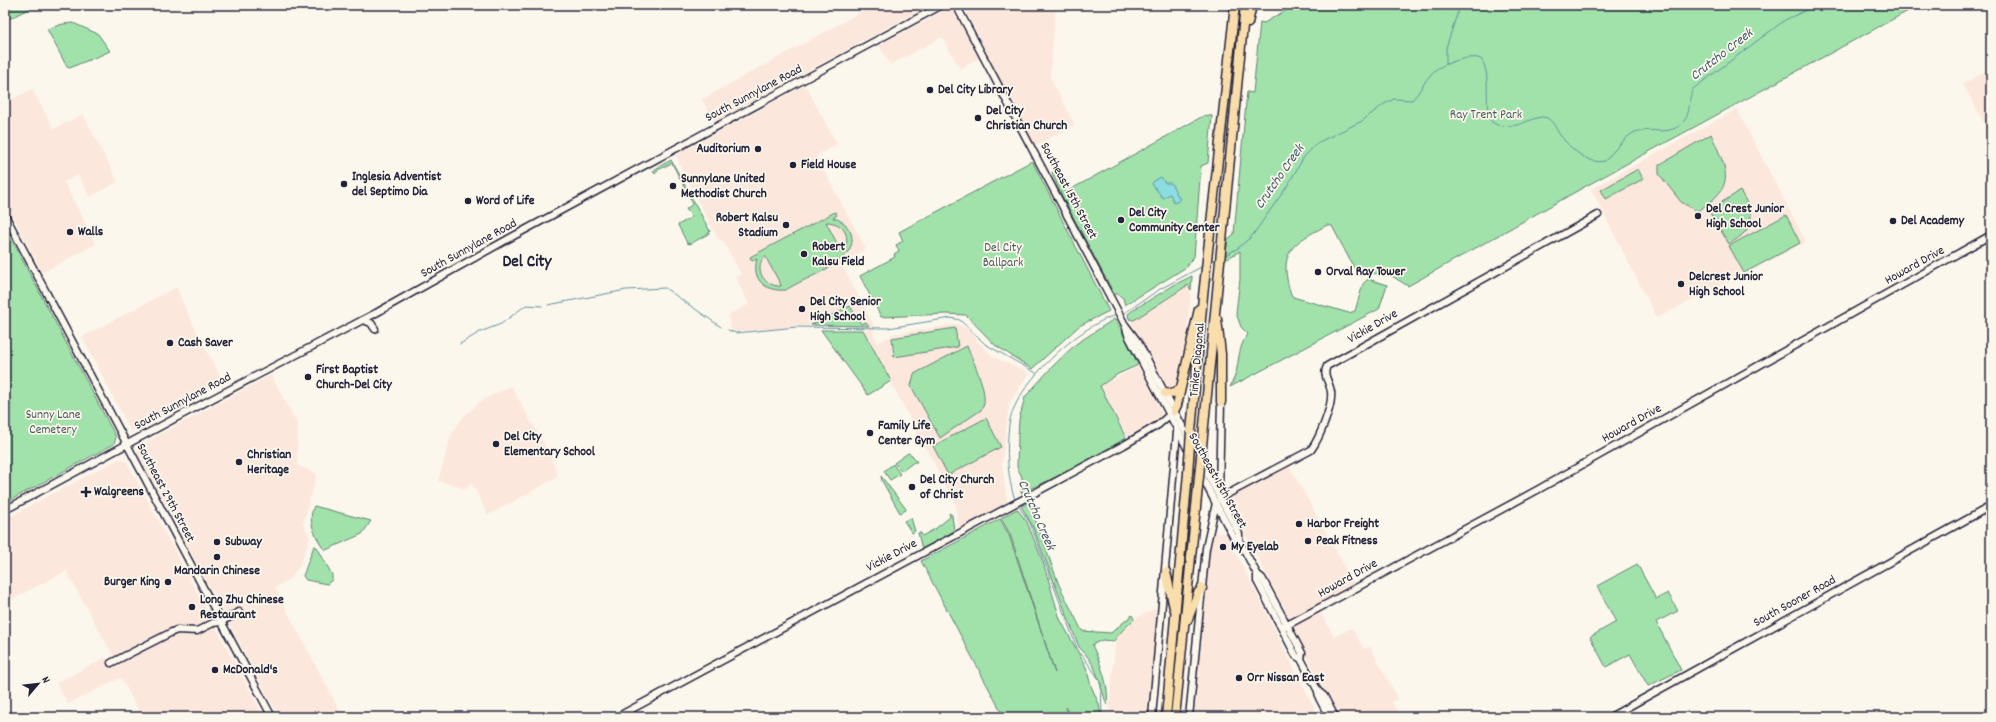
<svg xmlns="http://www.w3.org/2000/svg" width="1996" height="722" font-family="Dekko,sans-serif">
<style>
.built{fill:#fce7dd}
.green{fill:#a1e2ab;stroke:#628273;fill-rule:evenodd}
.water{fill:#8bdde2;stroke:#61929f}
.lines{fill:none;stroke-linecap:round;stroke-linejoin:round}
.stream{stroke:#61929f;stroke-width:1}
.secondary-casing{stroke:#22223b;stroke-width:9}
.highway-casing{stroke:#22223b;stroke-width:11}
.secondary{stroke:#fbf7ec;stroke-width:6}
.highway{stroke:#f9ddab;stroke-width:8}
.highway-bridge-casing{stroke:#22223b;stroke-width:11;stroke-linecap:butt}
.highway-bridge{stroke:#f9ddab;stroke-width:8}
.poi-dot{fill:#22223b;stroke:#fbf7ec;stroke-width:1.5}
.labels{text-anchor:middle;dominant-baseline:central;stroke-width:3.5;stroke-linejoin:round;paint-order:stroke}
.poi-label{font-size:13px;font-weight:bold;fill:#22223b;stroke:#fbf7ec;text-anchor:start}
.street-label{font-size:13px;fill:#22223b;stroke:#fbf7ec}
.park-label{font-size:13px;fill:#485c5d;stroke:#fbf7ec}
.water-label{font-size:14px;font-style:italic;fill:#425a6d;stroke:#fbf7ec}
.district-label{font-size:17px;font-weight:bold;fill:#22223b;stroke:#fbf7ec}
</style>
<rect width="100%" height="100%" fill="#fbf7ec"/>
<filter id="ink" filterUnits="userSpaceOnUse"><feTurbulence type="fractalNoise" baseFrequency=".025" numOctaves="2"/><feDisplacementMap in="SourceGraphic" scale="8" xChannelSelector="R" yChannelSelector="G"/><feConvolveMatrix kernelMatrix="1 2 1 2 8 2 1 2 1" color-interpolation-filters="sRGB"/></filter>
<g filter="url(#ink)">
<g class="built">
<path d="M874,5H929L714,122L702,99Z"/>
<path d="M963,5H1056L1050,77L1075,125L1032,147Z"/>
<path d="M951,7L980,58L960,69L942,37L890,65L879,45Z"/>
<path d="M1991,68V136L1963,84Z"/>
<path d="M803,86L807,88L837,144L816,156L866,249L841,263L874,326L873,334L878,343L894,334L958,324L971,331L978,342L994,357L1029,373L1009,404L1002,464L1007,502L959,529L956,505L863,330L869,331V326L811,325L738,332L731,329L728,315L749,304L735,277L741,274L723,241L718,239L682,170L676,155Z"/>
<path d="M32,89L54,129L83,114L118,182L90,197L78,175L64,182L96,244L42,273L5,200V103Z"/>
<path d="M1737,109L1806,242L1657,318L1591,189Z"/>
<path d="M1188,285L1191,292L1187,332L1177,389L1169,393L1129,319Z"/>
<path d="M176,287L198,335L224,382L131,432L82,337Z"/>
<path d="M1138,366L1146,379L1162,413L1158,419L1153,423L1127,437L1101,386Z"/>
<path d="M271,375L298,425L297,465L317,474L303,524L310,537L301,563L291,578L275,588L343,717H279L137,451L140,445Z"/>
<path d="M511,386L549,453L558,475L556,478L488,515L472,483L466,489L438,481L451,435L463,417L481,401Z"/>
<path d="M120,458L127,462L264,717H142L121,678L68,704L56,683L105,658L120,668L66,571L5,603V519Z"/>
<path d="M1289,465L1354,584L1290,619L1226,499Z"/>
<path d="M1212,532L1226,533L1319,717H1194Z"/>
<path d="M1159,606L1147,717H1112L1109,706L1116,640L1119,634L1126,629L1134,619Z"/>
<path d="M1320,611L1334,637L1352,628L1364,649L1370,647L1398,698L1392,702L1401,717H1338L1292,628L1297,623Z"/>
</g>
<g class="green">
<path d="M5,5H36L5,21Z"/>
<path d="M1295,5H1919L1586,186L1408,286L1390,275H1381L1354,268L1332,226L1327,225C1302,239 1281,246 1287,279C1288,284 1289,289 1291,294L1293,297L1349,313L1355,311L1363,284L1368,279L1387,285L1379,309L1230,387C1233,381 1236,374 1237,368C1239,356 1240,344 1248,334L1241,327L1236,313L1240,279V251L1225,260L1228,239L1234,234L1247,92L1253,93L1260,22L1264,23Z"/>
<path d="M73,23L98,34L110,51C96,58 84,61 70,68L67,67L47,29L63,24Z"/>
<path d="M1205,115L1212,116L1208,163L1201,166L1194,257L1188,263V266L1125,305L1123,298L1118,294H1114L1061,194L1052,173L1054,171L1066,192Z"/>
<path d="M1711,134C1727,171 1738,186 1697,211L1681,202L1659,174V165Z"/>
<path d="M671,160L710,231L708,234L690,244L687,243L678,225L692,217L686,209L693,204L672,163L656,171L655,174L653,170Z"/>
<path d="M1032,161L1109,311L1079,326L1032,369L995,345L966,315L946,314L881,317L860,276L895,257L894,254L899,251L896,245L903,241L899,232Z"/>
<path d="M1638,169L1643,179L1606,199L1601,190Z"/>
<path d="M1740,191C1757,217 1755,229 1729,244L1710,213L1711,209Z"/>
<path d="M835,212L837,215L833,218C840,219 846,224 850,231C864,261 804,277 786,290C766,292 751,280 757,259L752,261L750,257ZM826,222C844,222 853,238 842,253ZM765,256L781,285V286C764,287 753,269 765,256Z"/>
<path d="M1786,215L1800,243L1744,273L1729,246Z"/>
<path d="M5,227L116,437L114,444L5,503Z"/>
<path d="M1192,276L1191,290L1188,285L1134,320L1129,319L1128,314L1133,310L1174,285Z"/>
<path d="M850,306L861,324L866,322L869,326L811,325Z"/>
<path d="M1114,319L1120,327L1138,365L1118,374L1100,386L1126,438L1065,473L1021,493L1022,477L1017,467L1018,437L1019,420L1025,397L1053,366L1076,344Z"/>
<path d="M955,328L958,347L894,357L892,338Z"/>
<path d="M821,330H863L891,381L868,395Z"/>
<path d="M967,346C972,360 992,397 981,410L940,438L911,386L914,374Z"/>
<path d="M986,418L1001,447L948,475L933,446Z"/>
<path d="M908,453L912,455L917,462H914L902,471L894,463Z"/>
<path d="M893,464L900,474L890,480L884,471Z"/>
<path d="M881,476L906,509V510L900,513L882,481Z"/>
<path d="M1029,502L1059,585L1082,631L1111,633L1132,615L1134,619C1127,627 1119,632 1114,641L1102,640L1092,645C1100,662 1110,687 1107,705C1098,681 1099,667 1079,647L1033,527L1021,506Z"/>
<path d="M314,506L371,521L362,534L326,550L322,547C315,534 307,521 314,506Z"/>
<path d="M1017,509L1027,522L1043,562L1060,619L1086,667L1091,686L1099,704L1101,717H1070L1066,707L1069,717H1004L921,561L1000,519L1009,535L1055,673L1010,534L1001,518Z"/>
<path d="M949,513L952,515L954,531L922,549L918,533H921L922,536L935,529L950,517Z"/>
<path d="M911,518L915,531L912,533L904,521Z"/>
<path d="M314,546L317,547L332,575V580L327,584L306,580L303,576Z"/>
<path d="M1637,564L1656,599L1668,593L1678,611L1656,622L1681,670L1648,686L1630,654L1606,667L1590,637L1616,622L1597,586Z"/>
</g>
<path class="water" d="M1161,177L1165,183H1171L1180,200L1174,203L1170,194L1163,198L1152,184L1154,181Z"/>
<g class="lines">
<g class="stream">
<path d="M1446,64V48L1460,5"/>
<path d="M1224,256L1238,248L1252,236L1286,188L1304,157L1317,143L1362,121L1384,104L1394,99L1412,100C1420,93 1424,81 1432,73C1440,64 1471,54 1481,59C1493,75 1482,110 1492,122C1512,136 1536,112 1547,118C1554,122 1556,129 1560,135C1570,148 1588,165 1605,161C1611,154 1627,135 1635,132C1649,127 1667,136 1680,125C1693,115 1687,99 1693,89L1785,20L1817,5"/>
<path d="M1211,262L1217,259"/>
<path d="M548,305L626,290L665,288L721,327"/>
<path d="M1121,313L1126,312L1160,289L1203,266"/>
<path d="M728,330L736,333L797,327L888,328L951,318L960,320L985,344L1036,373"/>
<path d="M460,344L480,332L501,324L526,305L542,306"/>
<path d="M1015,500C1007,476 1006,450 1009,425C1013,386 1080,325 1116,315"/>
<path d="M1017,504L1030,523L1077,648L1101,682L1102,717"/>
</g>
<g class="secondary-casing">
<g id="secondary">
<path d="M956,5L1125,325L1128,335L1234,538L1239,540"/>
<path d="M5,215L272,717"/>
<path d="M363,320L371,323L375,329"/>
<path d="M1126,326L1138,342L1239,534V540L1257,574L1262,578L1302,653L1301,659"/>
<path d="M1219,492L1221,402"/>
<path d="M1220,498L1311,450C1319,439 1333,406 1331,392C1330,382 1322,376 1327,366L1598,215"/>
<path d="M5,510L185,413L376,313L508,239L942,5"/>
<path d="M1257,574V581L1296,656L1301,659L1318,691L1319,698L1329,717"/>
<path d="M1282,628L1539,489L1991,235"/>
<path d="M111,663L172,632L177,630L197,631L213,623L221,622L239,612"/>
<path d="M1318,691L1324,696L1335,717"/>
<path d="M617,717L1124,445L1158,425L1174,411"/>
<path d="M1152,717L1177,432"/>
<path d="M1189,717L1206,548L1216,503"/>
<path d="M1610,717L1991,506"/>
</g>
</g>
<g class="highway-casing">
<g id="highway">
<path d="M1248,23L1252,5"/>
<path d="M1217,319L1221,354V402"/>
<path d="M1165,393L1171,394L1179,390"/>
<path d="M1174,411L1177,405L1199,309"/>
<path d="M1191,432L1203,296L1235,5"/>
<path d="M1202,446L1245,5"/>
<path d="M1166,572L1174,608"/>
<path d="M1188,619L1198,593L1202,588"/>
<path d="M1166,717L1188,473"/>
<path d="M1175,717L1198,487"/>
</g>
</g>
<use href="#secondary" class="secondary"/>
<use href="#highway" class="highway"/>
<g class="highway-bridge-casing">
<g id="highway-bridge">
<path d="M1188,473L1191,432"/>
<path d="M1198,487L1202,446"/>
</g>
</g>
<use href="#highway-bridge" class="highway-bridge"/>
</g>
</g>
<g class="poi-dot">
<circle cx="930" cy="90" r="4"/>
<circle cx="978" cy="118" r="4"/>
<circle cx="758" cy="149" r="4"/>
<circle cx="793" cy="165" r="4"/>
<circle cx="344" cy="184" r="4"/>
<circle cx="673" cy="186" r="4"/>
<circle cx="468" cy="201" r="4"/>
<circle cx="1698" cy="216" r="4"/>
<circle cx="1121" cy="220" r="4"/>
<circle cx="1893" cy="221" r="4"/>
<circle cx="786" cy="225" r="4"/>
<circle cx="70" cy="232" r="4"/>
<circle cx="804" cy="254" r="4"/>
<circle cx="1318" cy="272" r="4"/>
<circle cx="1681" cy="284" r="4"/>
<circle cx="802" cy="309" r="4"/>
<circle cx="170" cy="343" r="4"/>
<circle cx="308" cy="377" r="4"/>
<circle cx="870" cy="433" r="4"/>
<circle cx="496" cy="444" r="4"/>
<circle cx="239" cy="462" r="4"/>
<circle cx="912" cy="487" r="4"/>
<path d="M84 486h4v4h4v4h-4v4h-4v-4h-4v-4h4z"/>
<circle cx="1299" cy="524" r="4"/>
<circle cx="1308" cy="541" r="4"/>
<circle cx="217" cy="542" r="4"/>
<circle cx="1223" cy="547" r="4"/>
<circle cx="217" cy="557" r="4"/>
<circle cx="168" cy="582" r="4"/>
<circle cx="192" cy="607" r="4"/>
<circle cx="215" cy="670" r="4"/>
<circle cx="1239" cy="678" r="4"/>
</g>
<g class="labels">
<g class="poi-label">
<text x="938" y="90">Del City Library</text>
<text x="986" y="111">Del City<tspan x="986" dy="15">Christian Church</tspan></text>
<text x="750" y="149" text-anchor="end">Auditorium</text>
<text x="801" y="165">Field House</text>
<text x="352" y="177">Inglesia Adventist<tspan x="352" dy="15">del Septimo Dia</tspan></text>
<text x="681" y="179">Sunnylane United<tspan x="681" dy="15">Methodist Church</tspan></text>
<text x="476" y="201">Word of Life</text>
<text x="1706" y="209">Del Crest Junior<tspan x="1706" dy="15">High School</tspan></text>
<text x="1129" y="213">Del City<tspan x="1129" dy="15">Community Center</tspan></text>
<text x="778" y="218" text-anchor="end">Robert Kalsu<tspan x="778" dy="15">Stadium</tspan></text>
<text x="1901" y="221">Del Academy</text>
<text x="78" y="232">Walls</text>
<text x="812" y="247">Robert<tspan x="812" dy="15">Kalsu Field</tspan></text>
<text x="1326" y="272">Orval Ray Tower</text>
<text x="1689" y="277">Delcrest Junior<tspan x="1689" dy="15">High School</tspan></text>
<text x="810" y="302">Del City Senior<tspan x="810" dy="15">High School</tspan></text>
<text x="178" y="343">Cash Saver</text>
<text x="316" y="370">First Baptist<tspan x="316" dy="15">Church-Del City</tspan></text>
<text x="878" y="426">Family Life<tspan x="878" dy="15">Center Gym</tspan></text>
<text x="504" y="437">Del City<tspan x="504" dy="15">Elementary School</tspan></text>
<text x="247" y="455">Christian<tspan x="247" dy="15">Heritage</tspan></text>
<text x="920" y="480">Del City Church<tspan x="920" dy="15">of Christ</tspan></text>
<text x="94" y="492">Walgreens</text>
<text x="1307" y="524">Harbor Freight</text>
<text x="1316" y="541">Peak Fitness</text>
<text x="225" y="542">Subway</text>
<text x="1231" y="547">My Eyelab</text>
<text x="217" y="571" text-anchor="middle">Mandarin Chinese</text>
<text x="160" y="582" text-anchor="end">Burger King</text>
<text x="200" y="600">Long Zhu Chinese<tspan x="200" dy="15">Restaurant</tspan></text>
<text x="223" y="670">McDonald's</text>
<text x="1247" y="678">Orr Nissan East</text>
</g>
<g class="street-label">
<text transform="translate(754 94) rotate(-28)">South Sunnylane Road</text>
<text transform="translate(1068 191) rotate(62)">Southeast 15th Street</text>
<text transform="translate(469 249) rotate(-29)">South Sunnylane Road</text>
<text transform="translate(1915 266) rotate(-29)">Howard Drive</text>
<text transform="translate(1373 327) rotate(-30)">Vickie Drive</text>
<text transform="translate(1198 360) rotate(-85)">Tinker Diagonal</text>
<text transform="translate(183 402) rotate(-28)">South Sunnylane Road</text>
<text transform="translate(1632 424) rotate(-29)">Howard Drive</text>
<text transform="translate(1217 481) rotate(61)">Southeast 15th Street</text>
<text transform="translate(165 493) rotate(62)">Southeast 29th Street</text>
<text transform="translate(892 556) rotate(-28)">Vickie Drive</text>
<text transform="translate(1348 579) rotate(-29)">Howard Drive</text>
<text transform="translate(1795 602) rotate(-29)">South Sooner Road</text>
</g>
<g class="park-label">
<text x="1486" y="115">Ray Trent Park</text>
<text x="1003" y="248">Del City<tspan x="1003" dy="15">Ballpark</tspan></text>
<text x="53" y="415">Sunny Lane<tspan x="53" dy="15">Cemetery</tspan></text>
</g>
<g class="water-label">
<text transform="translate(1722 55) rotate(-38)">Crutcho Creek</text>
<text transform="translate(1280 177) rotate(-55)">Crutcho Creek</text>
<text transform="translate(1036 515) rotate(67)">Crutcho Creek</text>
</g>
<g class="district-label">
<text x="527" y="263">Del City</text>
</g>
</g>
<rect width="1996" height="722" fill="none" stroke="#fbf7ec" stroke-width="20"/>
<rect x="10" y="10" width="1976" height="702" fill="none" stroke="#22223b" stroke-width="1.5" filter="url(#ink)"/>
<g transform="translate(38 684) rotate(62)" stroke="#fbf7ec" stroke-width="3" paint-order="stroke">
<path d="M0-3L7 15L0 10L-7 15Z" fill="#22223b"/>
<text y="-6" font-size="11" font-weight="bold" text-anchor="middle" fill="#22223b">N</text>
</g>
</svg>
